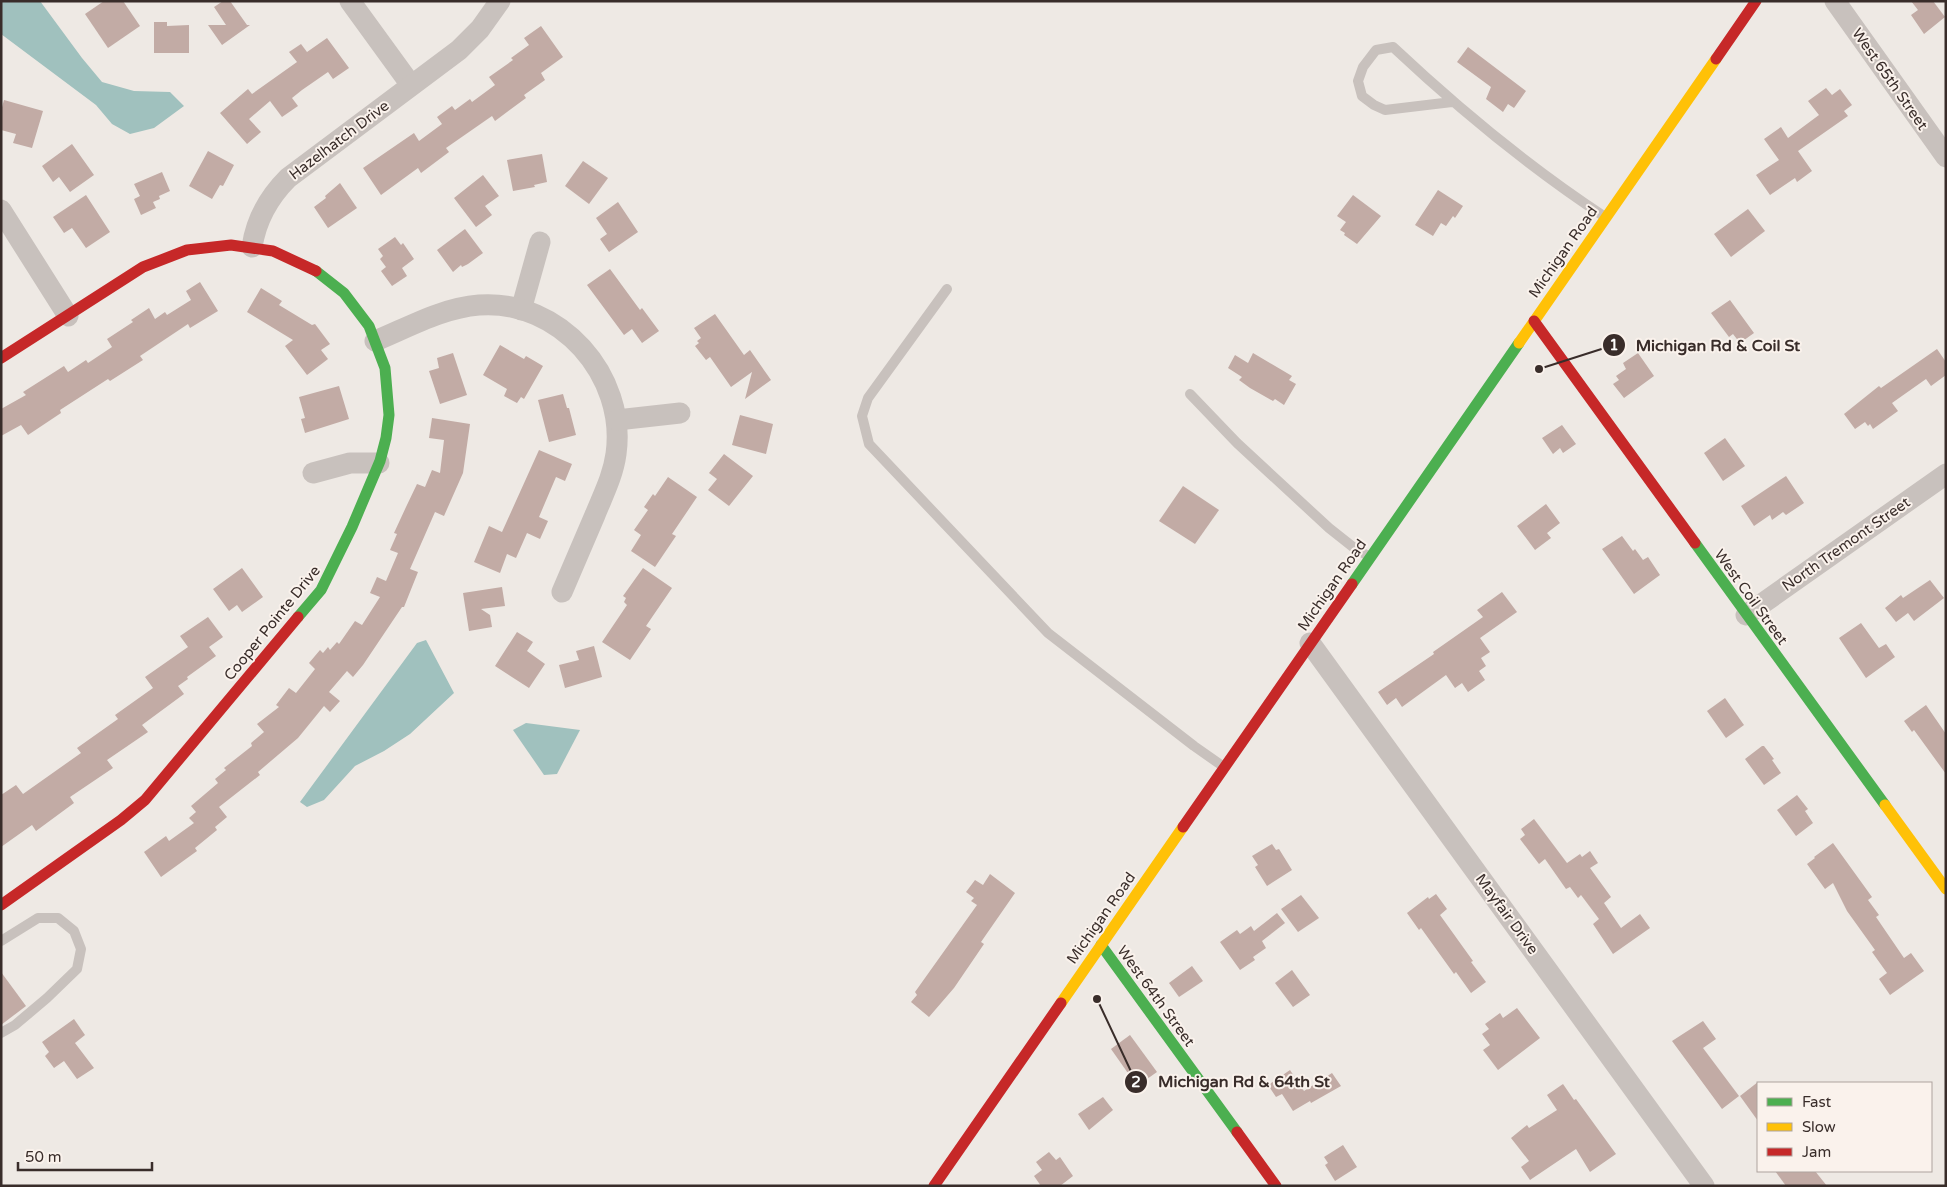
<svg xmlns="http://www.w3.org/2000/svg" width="1947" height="1187" font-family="'Varela Round',sans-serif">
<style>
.water{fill:#a0c1be}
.building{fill:#c2aba5}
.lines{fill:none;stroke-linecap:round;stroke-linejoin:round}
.lane{stroke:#c8c1bd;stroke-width:10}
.street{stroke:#c8c1bd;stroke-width:21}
.fast{stroke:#4caf50;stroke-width:11}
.slow{stroke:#ffc107;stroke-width:11}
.jam{stroke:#c62828;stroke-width:11}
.labels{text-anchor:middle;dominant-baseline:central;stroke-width:4;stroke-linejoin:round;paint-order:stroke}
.street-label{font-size:15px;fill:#392d2a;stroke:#faf2ec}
.leader{fill:none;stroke:#392d2a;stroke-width:2}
.callout-dot{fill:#392d2a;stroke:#faf2ec;stroke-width:2}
.mark-label{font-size:15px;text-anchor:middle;font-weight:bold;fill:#fff}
.callout-label{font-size:16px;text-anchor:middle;font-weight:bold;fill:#392d2a;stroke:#faf2ec;stroke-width:4;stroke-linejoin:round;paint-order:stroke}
</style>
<rect width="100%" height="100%" fill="#eee9e4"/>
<g class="water">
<path d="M1,1H40L82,58L102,82L134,91L170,92L184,106L154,128L130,134L112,124L96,105L1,34Z"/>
<path d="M426,640L454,693L410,734L384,751L355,766L324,800L307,807L300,802L417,643Z"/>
<path d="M526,723L580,730L557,774L544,775L513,730Z"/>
</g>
<g class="building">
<path d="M104,1H123L140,26L108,48L85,14Z"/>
<path d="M223,1H230L247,25H250L222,45L208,25H226L214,7Z"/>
<path d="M1911,1H1933L1945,17L1924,34L1911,15L1918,10Z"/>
<path d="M154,22H167V26L189,25V53H154Z"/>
<path d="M541,26L563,57L541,73L545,80L524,95L526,98L495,121L492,116L446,148L449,152L421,173L418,168L381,195L363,168L414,133L419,141L442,124L437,117L452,106L455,110L470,99L472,102L495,85L489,77L513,60L511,58L529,45L524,38Z"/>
<path d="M327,38L349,68L333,79L328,72L302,90L292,98L298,106L282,117L270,101L249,119L261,132L247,144L220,113L248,89L252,94L297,62L289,52L301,44L307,52Z"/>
<path d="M1468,47L1526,91L1514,108L1508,104L1503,112L1486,99L1491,87L1457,62Z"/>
<path d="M1826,88L1832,95L1840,89L1852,105L1844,111L1848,116L1798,151L1812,171L1797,182L1795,178L1770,195L1756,175L1779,160L1764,139L1781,127L1788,138L1819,115L1808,101Z"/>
<path d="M4,100L43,111L32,148L13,143L16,134L1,130V111Z"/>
<path d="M72,144L94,175L70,192L59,177L53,182L42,166Z"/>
<path d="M208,151L234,165L223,186L220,185L212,199L189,186Z"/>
<path d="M542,154L547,182L534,185L535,187L513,191L507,160Z"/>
<path d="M583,161L608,178L589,204L565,186Z"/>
<path d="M162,172L170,191L159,196L160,199L153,202L156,208L141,215L134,199L140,196L134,184Z"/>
<path d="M483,175L499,196L485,206L492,215L476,227L454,198Z"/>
<path d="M340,183L357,208L328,228L314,207L326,198L325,196Z"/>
<path d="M1438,190L1463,206L1455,218L1453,216L1446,226L1441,223L1433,236L1415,225Z"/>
<path d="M86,195L110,232L86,248L72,228L64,233L53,217Z"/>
<path d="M1353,195L1381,216L1357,244L1344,235L1345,233L1340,230L1346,222L1337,216Z"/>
<path d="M618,202L638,232L609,252L600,239L607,234L596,218Z"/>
<path d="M1748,209L1765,231L1731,257L1714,234Z"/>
<path d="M465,229L483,253L468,264L462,267L461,265L453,272L437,250Z"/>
<path d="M395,237L401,245L403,243L414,259L402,268L407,276L392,286L381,271L386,267L380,259L383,256L378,249Z"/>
<path d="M610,269L640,310L642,308L659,331L642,343L632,329L624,335L587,285Z"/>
<path d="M200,282L218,311L190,328L188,324L140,356L143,360L110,381L108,379L60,410L61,413L28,435L21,425L1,436V409L26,395L23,392L64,366L68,372L86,360L88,363L112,347L107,339L133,322L131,320L149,308L155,319L165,312L167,315L191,300L186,291Z"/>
<path d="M261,288L282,301L279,305L312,325L315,324L330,344L321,350L328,359L307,375L285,346L293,340L247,312Z"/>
<path d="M1730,300L1754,333L1740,343L1733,334L1729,337L1711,313Z"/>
<path d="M715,314L744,355L750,350L771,380L745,399L752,372L731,387L710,357L706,360L695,346L699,343L697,341L701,338L694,328Z"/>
<path d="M500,345L524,359L526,356L543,366L524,399L521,397L517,403L504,396L507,389L483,375Z"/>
<path d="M1937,349L1946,362V375L1931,386L1926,379L1892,403L1898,411L1873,429L1870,424L1868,426L1865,422L1855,429L1844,414L1879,386L1881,388Z"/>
<path d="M453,353L467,395L440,404L429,371L439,368L437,358Z"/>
<path d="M1253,353L1292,376L1289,380L1296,384L1284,405L1275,399L1273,401L1250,388L1239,380L1242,377L1228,368L1235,355L1248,363Z"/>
<path d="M1638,353L1654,376L1624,398L1613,384L1619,380L1616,376L1626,369L1623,363Z"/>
<path d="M339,386L349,419L305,433L301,419L305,418L299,397Z"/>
<path d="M563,394L567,408H569L576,435L549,442L538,400Z"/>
<path d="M740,415L773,424L766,454L732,445Z"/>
<path d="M432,418L470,424L463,473L444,516L435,512L410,569L418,572L404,607H402L363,665L353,677L347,671L329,692L340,701L330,712L324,706L298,738L258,772L260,775L219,807L227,817L215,827L217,830L195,848L197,851L161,877L144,852L166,836L169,841L194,823L189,818L196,812L191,806L218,783L215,779L226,770L224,768L252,746L251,743L264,732L257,724L279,707L276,705L289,688L296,693L315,669L309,663L320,650L323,653L328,647L330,650L337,642L339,644L355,621L362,625L380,597L370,593L377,577L386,581L398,553L390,550L397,534L394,533L406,507L417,484L425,487L432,470L440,473L444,440L429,438Z"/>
<path d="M1562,425L1576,444L1563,453L1560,448L1553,454L1542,438Z"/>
<path d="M1725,438L1745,466L1723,481L1704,453Z"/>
<path d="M539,450L572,464L565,481L556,477L539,517L548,521L540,539L527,533L516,558L507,554L500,573L474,562L489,526L502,532Z"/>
<path d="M724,454L753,476L729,506L708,490L717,479L709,473Z"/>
<path d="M1786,476L1804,503L1786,515L1783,512L1772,520L1770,515L1754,526L1741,506Z"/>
<path d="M668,477L697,497L672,534L676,536L655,567L631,551L641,535L634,530L648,510L644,507L653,494L655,496Z"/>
<path d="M1183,486L1219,510L1195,544L1159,521Z"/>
<path d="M1546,504L1560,523L1547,533L1551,538L1535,550L1517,526Z"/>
<path d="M1622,536L1633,551L1635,549L1643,560L1648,557L1660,575L1634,594L1602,549Z"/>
<path d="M242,568L263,597L242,612L237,605L229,611L213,589Z"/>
<path d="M643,568L672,588L646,626L651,629L630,660L602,642L627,605L624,602L626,598L623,596Z"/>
<path d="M1930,580L1944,598L1914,621L1908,613L1896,622L1885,608L1901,595L1903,598Z"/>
<path d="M502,587L505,606L481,609L490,615L492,627L469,631L463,593Z"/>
<path d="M1502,592L1517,612L1480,638L1490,652L1481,658L1486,666L1479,671L1485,680L1468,692L1462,683L1455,688L1446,675L1402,707L1396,698L1387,705L1378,692L1434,654L1433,652L1483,617L1477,610Z"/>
<path d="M208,617L223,637L209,647L216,656L187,677L188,679L178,686L184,694L142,725L148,732L107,760L113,768L70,797L74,803L36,831L32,825L1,847V795L16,785L23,794L81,753L77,748L118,719L115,715L153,688L145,677L188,647L180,636Z"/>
<path d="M1861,623L1879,648L1886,644L1895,657L1866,678L1839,638Z"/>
<path d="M517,632L533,642L527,651L545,664L529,688L495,666Z"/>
<path d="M594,646L602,677L565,688L559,665L579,660L576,651Z"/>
<path d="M1725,698L1744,725L1726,738L1707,711Z"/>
<path d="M1926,705L1946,734V774L1914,730L1912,732L1904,721Z"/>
<path d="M1762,746H1764L1774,759L1772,760L1781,773L1764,785L1745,759Z"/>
<path d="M1797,795L1808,809L1805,811L1813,823L1796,836L1777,810Z"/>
<path d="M1534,819L1567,863L1580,854L1582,857L1590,851L1598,863L1590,868L1611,897L1604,903L1621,928L1640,914L1650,928L1613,954L1593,924L1599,919L1581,895L1578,898L1570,887L1566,889L1545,859L1539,864L1520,839L1525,835L1521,829Z"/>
<path d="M1833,843L1872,897L1868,900L1879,915L1876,917L1904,958L1911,953L1924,971L1890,995L1879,979L1887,973L1872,952L1875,950L1847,911L1833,883L1825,889L1807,864L1815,858L1814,857Z"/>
<path d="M1272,844L1276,850L1279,849L1292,870L1267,886L1255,867L1258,865L1252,856Z"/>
<path d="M990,874L1015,893L981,942L984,944L954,988L929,1017L911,1002L917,995L915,992L977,905L971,901L974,898L966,892L975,880L983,885Z"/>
<path d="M1436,894L1447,909L1440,915L1473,961L1471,962L1486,982L1471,993L1456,972L1454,974L1421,928L1419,930L1407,913L1428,897L1429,899Z"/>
<path d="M1301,895L1319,918L1298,932L1281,909Z"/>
<path d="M1277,913L1285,923L1262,941L1266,948L1253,957L1255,960L1240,970L1220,942L1237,930L1240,934L1251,926L1254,931Z"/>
<path d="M1192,966L1203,981L1179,997L1169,983Z"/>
<path d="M1292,970L1310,995L1293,1007L1275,983Z"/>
<path d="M1,972L26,1006L1,1025Z"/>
<path d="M1517,1008L1540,1038L1498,1070L1483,1050L1490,1045L1482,1034L1489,1029L1485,1024L1500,1013L1503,1018Z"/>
<path d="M74,1019L85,1035L75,1043L94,1068L77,1079L64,1061L54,1068L45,1056L49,1052L42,1042Z"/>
<path d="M1703,1021L1716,1039L1703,1048L1739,1096L1722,1109L1672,1041Z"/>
<path d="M1130,1035L1157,1072L1137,1086L1111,1049Z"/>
<path d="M1290,1070L1304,1091L1332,1073L1341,1086L1311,1103L1310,1101L1293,1111L1282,1094L1276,1097L1268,1085Z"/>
<path d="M1758,1082V1121L1740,1096Z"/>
<path d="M1563,1084L1574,1100L1576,1099L1616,1154L1590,1172L1576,1149L1530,1180L1521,1167L1529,1161L1511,1138L1527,1125L1529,1128L1557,1110L1547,1095Z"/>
<path d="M1103,1097L1113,1110L1089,1130L1078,1114Z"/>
<path d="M1343,1145L1357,1167L1335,1181L1325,1165L1328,1163L1324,1157Z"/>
<path d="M1049,1152L1056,1160L1060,1157L1073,1176L1060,1186H1041L1034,1176L1042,1170L1036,1162Z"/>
<path d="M1775,1171H1815L1827,1186H1786Z"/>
</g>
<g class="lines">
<g class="lane">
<path d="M1452,102L1385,110L1374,105L1362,96L1358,81L1363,67L1376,50L1393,47C1459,109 1529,167 1605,217"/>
<path d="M947,289L868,398L862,416L869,444L1048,633L1194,746L1224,767"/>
<path d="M1190,394L1237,443L1329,528L1353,547L1368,556"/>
<path d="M1,941L38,918H58L74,931L81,949L77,969L47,998L15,1025L1,1033"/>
</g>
<g class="street">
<path d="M350,1L411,85"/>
<path d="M1835,1L1946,157"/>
<path d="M1,210L68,316"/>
<path d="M252,247C256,220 269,197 288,178L459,50L480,29L500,1"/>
<path d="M521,310L540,242"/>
<path d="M375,341C409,327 442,308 479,305C560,299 627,376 616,454C613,476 603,495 595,515C584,541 573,566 562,592"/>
<path d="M617,420L680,413"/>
<path d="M313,473L350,463H379"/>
<path d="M1746,615L1946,474"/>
<path d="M1310,643L1704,1186"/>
</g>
<g class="fast">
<path d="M1695,543L1885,805"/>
<path d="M1352,584L1519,343"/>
<path d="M298,617L321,590L352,527L380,461L386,438L389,415L385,368L369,326L344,293L316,271"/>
<path d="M1101,945L1237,1132"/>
</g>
<g class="slow">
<path d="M1519,343L1716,59"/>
<path d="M1885,805L1946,889"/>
<path d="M1061,1003L1183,827"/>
</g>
<g class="jam">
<path d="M1716,59L1756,1"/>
<path d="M1534,321L1695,543"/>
<path d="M1,358L143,267L187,250L231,245L273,251L316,271"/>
<path d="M1183,827L1352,584"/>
<path d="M1,905L121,820L145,800L298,617"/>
<path d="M1237,1132L1276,1186"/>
<path d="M934,1186L1061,1003"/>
</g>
</g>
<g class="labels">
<g class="street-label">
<text transform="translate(1890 79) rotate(55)">West 65th Street</text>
<text transform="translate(339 140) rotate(-37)">Hazelhatch Drive</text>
<text transform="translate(1563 252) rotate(-55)">Michigan Road</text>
<text transform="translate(1846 544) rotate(-35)">North Tremont Street</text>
<text transform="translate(1332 585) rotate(-55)">Michigan Road</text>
<text transform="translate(1751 597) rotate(54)">West Coil Street</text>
<text transform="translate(272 623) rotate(-51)">Cooper Pointe Drive</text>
<text transform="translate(1507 914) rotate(54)">Mayfair Drive</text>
<text transform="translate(1101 918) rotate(-55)">Michigan Road</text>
<text transform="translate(1156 996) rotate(54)">West 64th Street</text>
</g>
</g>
<path class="leader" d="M1539 369L1614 345M1097 999L1136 1082"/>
<g class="callout-dot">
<circle cx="1539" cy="369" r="5"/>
<circle cx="1097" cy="999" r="5"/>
<circle cx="1614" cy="345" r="12"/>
<circle cx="1136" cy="1082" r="12"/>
</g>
<g class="mark-label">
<text x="1614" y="350">1</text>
<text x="1136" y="1087">2</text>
</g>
<g class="callout-label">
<text x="1718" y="351">Michigan Rd &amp; Coil St</text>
<text x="1244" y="1087">Michigan Rd &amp; 64th St</text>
</g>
<rect width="1947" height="1187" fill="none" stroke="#392d2a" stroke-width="5"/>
<rect x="1757" y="1082" width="175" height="90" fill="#faf2ec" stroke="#ada39e"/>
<rect x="1767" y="1098" width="25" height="8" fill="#4caf50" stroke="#ada39e"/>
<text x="1802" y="1107" font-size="15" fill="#392d2a">Fast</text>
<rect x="1767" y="1123" width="25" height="8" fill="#ffc107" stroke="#ada39e"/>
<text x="1802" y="1132" font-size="15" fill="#392d2a">Slow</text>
<rect x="1767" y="1148" width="25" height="8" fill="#c62828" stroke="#ada39e"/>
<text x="1802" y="1157" font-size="15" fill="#392d2a">Jam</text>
<path d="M18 1162v8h134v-8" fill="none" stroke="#392d2a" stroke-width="2.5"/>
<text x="25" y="1162" font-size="15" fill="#392d2a" stroke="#faf2ec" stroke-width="4" paint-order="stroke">50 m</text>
</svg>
